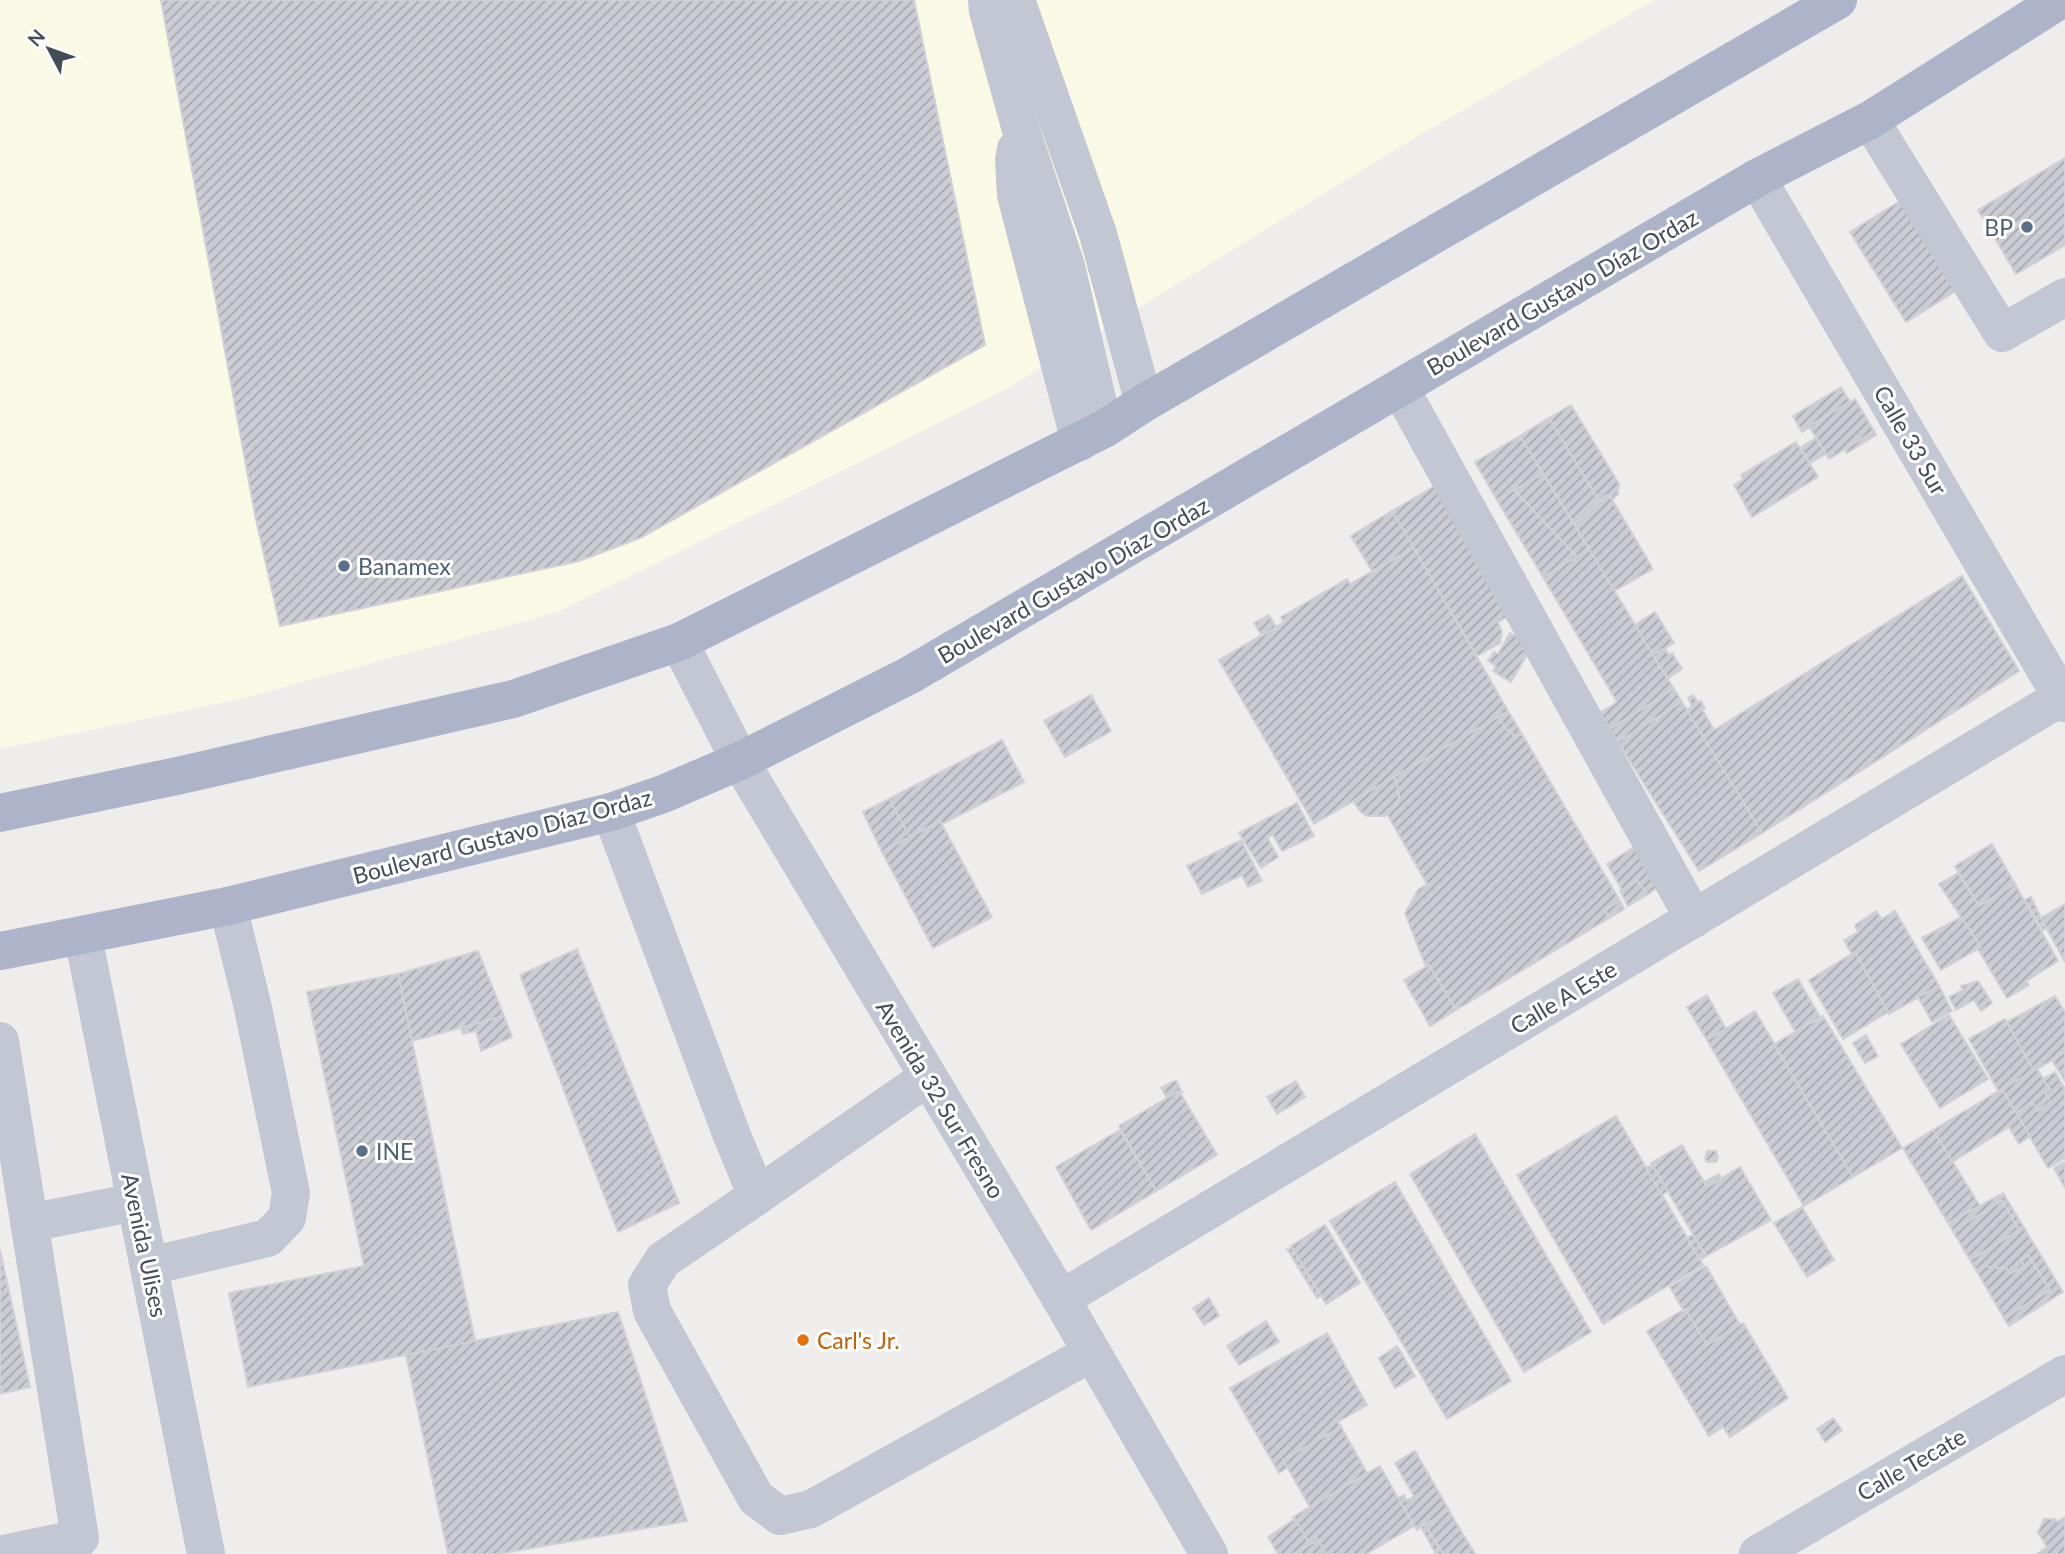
<svg xmlns="http://www.w3.org/2000/svg" width="2065" height="1554" font-family="Lato,sans-serif">
<style>
.commercial{fill:#faf9e5}
.building{fill:url(#building-hatch);stroke:#d0d0d7;stroke-width:2}
.lines{fill:none;stroke-linecap:round;stroke-linejoin:round}
.minor{stroke:#c3c7d3;stroke-width:38}
.major{stroke:#adb4ca;stroke-width:38}
.service-dot{fill:#5c6f8a;stroke:#fff;stroke-width:2.5}
.food-dot{fill:#e8710a;stroke:#fff;stroke-width:2.5}
.labels{text-anchor:middle;dominant-baseline:central;stroke-width:6;stroke-linejoin:round;paint-order:stroke}
.service-label{font-size:23px;fill:#4e5e75;stroke:#fff;text-anchor:start}
.street-label{font-size:23px;fill:#464b58;stroke:#fff}
.food-label{font-size:23px;fill:#c56008;stroke:#fff;text-anchor:start}
</style>
<defs>
<pattern id="building-hatch" width="6" height="6" patternUnits="userSpaceOnUse" patternTransform="scale(1.75)"><rect width="6" height="6" fill="#cccdd4"/><path d="M-1 1l2-2M0 6l6-6M5 7l2-2" fill="none" stroke="#a7a8af"/></pattern>
</defs>
<rect width="100%" height="100%" fill="#efedec"/>
<path class="commercial" d="M0,0H1654L1411,140L1008,388L558,612L240,699L0,749Z"/>
<g class="building">
<path d="M161,0H914L985,345L640,538L579,561L280,626L255,515Z"/>
<path d="M2065,158V245L2016,274L1978,210Z"/>
<path d="M1910,195L1964,286L1906,322L1850,232Z"/>
<path d="M1841,387L1850,402L1802,432L1793,416Z"/>
<path d="M1855,399L1874,431L1829,459L1809,426Z"/>
<path d="M1571,405L1619,484L1618,494L1612,500L1610,496L1606,495L1599,501L1549,418Z"/>
<path d="M1549,418L1599,501L1575,525L1520,436Z"/>
<path d="M1874,431L1876,435L1847,453L1845,449Z"/>
<path d="M1520,436L1543,474L1497,500L1475,462Z"/>
<path d="M1816,438L1826,454L1810,463L1800,448Z"/>
<path d="M1796,442L1818,477L1752,517L1734,485L1743,479L1741,475Z"/>
<path d="M1543,474L1589,549L1577,557L1514,490Z"/>
<path d="M1435,486L1514,613L1498,622L1502,632L1500,643L1477,656L1392,511Z"/>
<path d="M1514,490L1577,557L1543,577L1497,500Z"/>
<path d="M1606,495L1610,496L1653,569L1614,591L1575,525Z"/>
<path d="M1392,511L1414,548L1372,571L1351,536Z"/>
<path d="M1414,548L1508,711L1314,824L1219,660L1284,622L1281,617L1347,579L1350,584Z"/>
<path d="M1589,549L1674,689L1610,729L1600,713L1617,702L1543,577Z"/>
<path d="M1962,576L2019,671L1762,833L1703,737Z"/>
<path d="M1655,612L1674,643L1653,655L1635,625Z"/>
<path d="M1269,615L1276,627L1262,636L1254,623Z"/>
<path d="M1510,633L1532,646L1511,682L1493,671L1496,666L1488,661L1494,652L1498,654Z"/>
<path d="M1665,648L1669,655L1672,653L1682,669L1668,678L1653,655Z"/>
<path d="M1674,689L1682,702L1618,742L1610,729Z"/>
<path d="M1091,695L1111,731L1065,757L1044,721Z"/>
<path d="M1693,695L1698,702L1701,701L1705,708L1702,709L1714,730L1703,737L1687,710L1692,706L1688,698Z"/>
<path d="M1682,702L1762,833L1699,871L1618,742Z"/>
<path d="M1508,711L1522,734L1515,738L1510,730L1508,732L1498,717Z"/>
<path d="M1498,717L1508,732L1510,730L1515,738L1522,734L1620,901L1605,910L1609,918L1456,1010L1429,965L1426,967L1405,913L1418,890L1427,884L1387,814L1396,806L1399,799L1398,788L1394,777Z"/>
<path d="M1002,740L1024,782L942,824L940,821L910,837L889,799Z"/>
<path d="M1394,777L1398,788L1399,799L1391,811L1385,816H1367L1361,812L1353,801Z"/>
<path d="M889,799L910,837L882,852L863,812Z"/>
<path d="M1297,803L1314,836L1282,851L1273,835L1267,837L1278,857L1261,868L1239,833Z"/>
<path d="M940,821L992,917L933,948L882,852Z"/>
<path d="M1241,840L1262,881L1248,887L1242,875L1202,894L1187,866Z"/>
<path d="M1642,842L1667,880L1647,895L1638,881L1622,890L1607,864Z"/>
<path d="M1992,844L2015,884L1979,906L1955,866Z"/>
<path d="M1958,873L1979,906L2015,884L2058,961L2026,981L2029,985L2007,998L1978,949L1981,947L1939,884Z"/>
<path d="M1638,881L1647,895L1628,906L1620,891Z"/>
<path d="M2031,897L2046,928L2043,930L2025,900Z"/>
<path d="M1620,901L1624,909L1609,918L1605,910Z"/>
<path d="M2065,904V962L2041,918Z"/>
<path d="M1876,911L1882,919L1895,911L1939,986L1889,1014L1855,952L1852,954L1844,940L1858,932L1855,925Z"/>
<path d="M1961,917L1981,947L1941,970L1922,938Z"/>
<path d="M577,949L679,1203L618,1232L520,975Z"/>
<path d="M478,951L504,1016L412,1041L398,974Z"/>
<path d="M1855,952L1888,1012L1843,1039L1809,980Z"/>
<path d="M1429,965L1456,1010L1430,1026L1404,980Z"/>
<path d="M398,974L475,1341L248,1387L229,1293L364,1266L307,992Z"/>
<path d="M1798,979L1820,1017L1795,1031L1773,993Z"/>
<path d="M1978,981L1992,1003L1981,1011L1974,1000L1956,1010L1949,997L1963,990L1961,986Z"/>
<path d="M1939,986L1952,1011L1932,1022L1918,997Z"/>
<path d="M1707,995L1726,1029L1707,1040L1687,1007Z"/>
<path d="M2055,996L2065,1012V1052L2034,1071L2007,1022Z"/>
<path d="M1755,1011L1853,1177L1804,1206L1707,1040Z"/>
<path d="M1949,1015L1988,1079L1940,1108L1901,1044Z"/>
<path d="M504,1016L512,1037L481,1051L476,1031L463,1034L461,1028Z"/>
<path d="M1823,1016L1902,1148L1853,1177L1774,1044Z"/>
<path d="M2005,1019L2034,1071L1999,1092L1969,1039Z"/>
<path d="M1866,1035L1878,1056L1865,1063L1853,1043Z"/>
<path d="M2065,1052V1081L2052,1060Z"/>
<path d="M2037,1069L2050,1089L2045,1093L2051,1102L2038,1111L2032,1102L2016,1113L2002,1089Z"/>
<path d="M2055,1072L2065,1089V1158L2048,1168L2016,1113L2032,1102L2038,1111L2051,1102L2045,1093L2050,1089L2043,1079Z"/>
<path d="M1176,1080L1182,1092L1179,1091L1167,1098L1161,1088Z"/>
<path d="M1296,1081L1305,1097L1277,1114L1267,1097Z"/>
<path d="M2002,1089L2030,1136L2019,1144L2009,1127L1952,1162L1933,1130Z"/>
<path d="M1179,1091L1217,1155L1156,1191L1119,1126Z"/>
<path d="M1616,1116L1703,1265L1603,1324L1517,1175Z"/>
<path d="M1120,1130L1156,1191L1091,1230L1056,1167Z"/>
<path d="M1933,1130L1980,1206L1948,1223L1903,1148Z"/>
<path d="M1475,1134L1591,1332L1524,1372L1410,1174Z"/>
<path d="M1682,1145L1707,1187L1740,1167L1771,1220L1706,1256L1651,1163Z"/>
<path d="M1707,1151H1716L1718,1158L1716,1162H1707L1705,1158Z"/>
<path d="M2065,1162V1188L2054,1168Z"/>
<path d="M1652,1165L1668,1191L1662,1195L1646,1168Z"/>
<path d="M1719,1174L1721,1178L1707,1187L1704,1182Z"/>
<path d="M1395,1182L1511,1381L1447,1419L1330,1221Z"/>
<path d="M2003,1193L2063,1292L2009,1326L2004,1318L2050,1290L2028,1255L2021,1260L2024,1266L2010,1274L2007,1269L1983,1266L1976,1270L1970,1260L2019,1230L2002,1201L1953,1231L1948,1223Z"/>
<path d="M2002,1201L2019,1230L1970,1260L1953,1231Z"/>
<path d="M1802,1207L1834,1260L1807,1277L1774,1223Z"/>
<path d="M1325,1225L1360,1283L1326,1304L1291,1246Z"/>
<path d="M1693,1235L1706,1256L1700,1260L1687,1238Z"/>
<path d="M1292,1248L1321,1296L1317,1298L1287,1249Z"/>
<path d="M0,1250L30,1387L0,1394Z"/>
<path d="M2028,1255L2050,1290L2004,1318L1976,1270L1983,1266L2007,1269L2010,1274L2024,1266L2021,1260Z"/>
<path d="M1706,1266L1740,1325L1707,1345L1685,1309L1683,1310L1670,1287Z"/>
<path d="M1209,1298L1219,1316L1204,1325L1193,1308Z"/>
<path d="M1685,1309L1707,1345L1743,1323L1788,1398L1730,1437L1723,1427L1709,1436L1647,1331Z"/>
<path d="M618,1312L687,1521L498,1554H448L406,1355Z"/>
<path d="M1266,1321L1279,1342L1239,1365L1227,1346Z"/>
<path d="M1327,1333L1367,1405L1338,1422L1341,1427L1283,1460L1288,1467L1279,1473L1230,1388Z"/>
<path d="M1397,1346L1415,1376L1395,1388L1379,1358Z"/>
<path d="M1833,1418L1842,1430L1825,1442L1817,1429Z"/>
<path d="M1341,1427L1367,1473L1310,1507L1283,1460Z"/>
<path d="M1415,1451L1449,1510L1417,1530L1398,1498L1404,1495L1407,1501L1414,1496L1395,1463Z"/>
<path d="M1380,1466L1414,1526L1366,1554H1326L1315,1537L1308,1541L1293,1517Z"/>
<path d="M1449,1510L1452,1516L1475,1554H1443L1425,1525Z"/>
<path d="M2065,1517V1554H2037L2047,1547L2038,1532L2044,1519H2055L2057,1522Z"/>
<path d="M1295,1519L1308,1541L1315,1537L1318,1540L1293,1554H1278L1268,1537Z"/>
<path d="M1425,1525L1443,1554H1436L1421,1527Z"/>
<path d="M1318,1540L1326,1554H1293Z"/>
</g>
<g class="lines">
<g class="minor">
<path d="M987,0L988,11L1021,130L1066,266L1104,429"/>
<path d="M1016,0L1098,234L1144,403"/>
<path d="M1870,120L2002,333L2065,297"/>
<path d="M1016,149L1014,160L1016,195L1080,442"/>
<path d="M1757,178L2065,703"/>
<path d="M1400,388L1694,919"/>
<path d="M679,642L740,761L1061,1299L1209,1554"/>
<path d="M611,812L731,1133L757,1196L928,1077"/>
<path d="M83,936L206,1554"/>
<path d="M0,1041L80,1538L3,1554"/>
<path d="M757,1196L663,1260L647,1285L652,1311L756,1498L780,1516L811,1509L1091,1353"/>
<path d="M29,1223L136,1202"/>
<path d="M150,1266L268,1238L287,1218L291,1193L253,1008L228,906"/>
<path d="M1061,1299L2065,695"/>
<path d="M1758,1554L2065,1374"/>
</g>
<g class="major">
<path d="M0,813L177,776L513,699L679,642L1104,429L1144,403L1838,0"/>
<path d="M0,951L228,906L611,812L663,794L740,761L910,675L1757,178L1870,120L2060,0"/>
</g>
</g>
<g class="service-dot">
<circle cx="2027" cy="227" r="7"/>
<circle cx="344" cy="566" r="7"/>
<circle cx="362" cy="1151" r="7"/>
</g>
<circle class="food-dot" cx="803" cy="1340" r="7"/>
<g class="labels">
<g class="service-label">
<text x="2013" y="227" text-anchor="end">BP</text>
<text x="358" y="566">Banamex</text>
<text x="376" y="1151">INE</text>
</g>
<g class="street-label">
<text transform="translate(1562 292) rotate(-30)">Boulevard Gustavo Díaz Ordaz</text>
<text transform="translate(1911 440) rotate(60)">Calle 33 Sur</text>
<text transform="translate(1073 580) rotate(-30)">Boulevard Gustavo Díaz Ordaz</text>
<text transform="translate(502 836) rotate(-15)">Boulevard Gustavo Díaz Ordaz</text>
<text transform="translate(1563 997) rotate(-31)">Calle A Este</text>
<text transform="translate(941 1099) rotate(59)">Avenida 32 Sur Fresno</text>
<text transform="translate(145 1245) rotate(78)">Avenida Ulises</text>
<text transform="translate(1911 1464) rotate(-30)">Calle Tecate</text>
</g>
<g class="food-label">
<text x="817" y="1340">Carl's Jr.</text>
</g>
</g>
<g transform="translate(49 49) rotate(311)" stroke="#ffffff" stroke-width="5" paint-order="stroke">
<path d="M0-5L12 26L0 18L-12 26Z" fill="#464b58"/>
<text y="-10" font-size="19" font-weight="bold" text-anchor="middle" fill="#464b58">N</text>
</g>
</svg>
